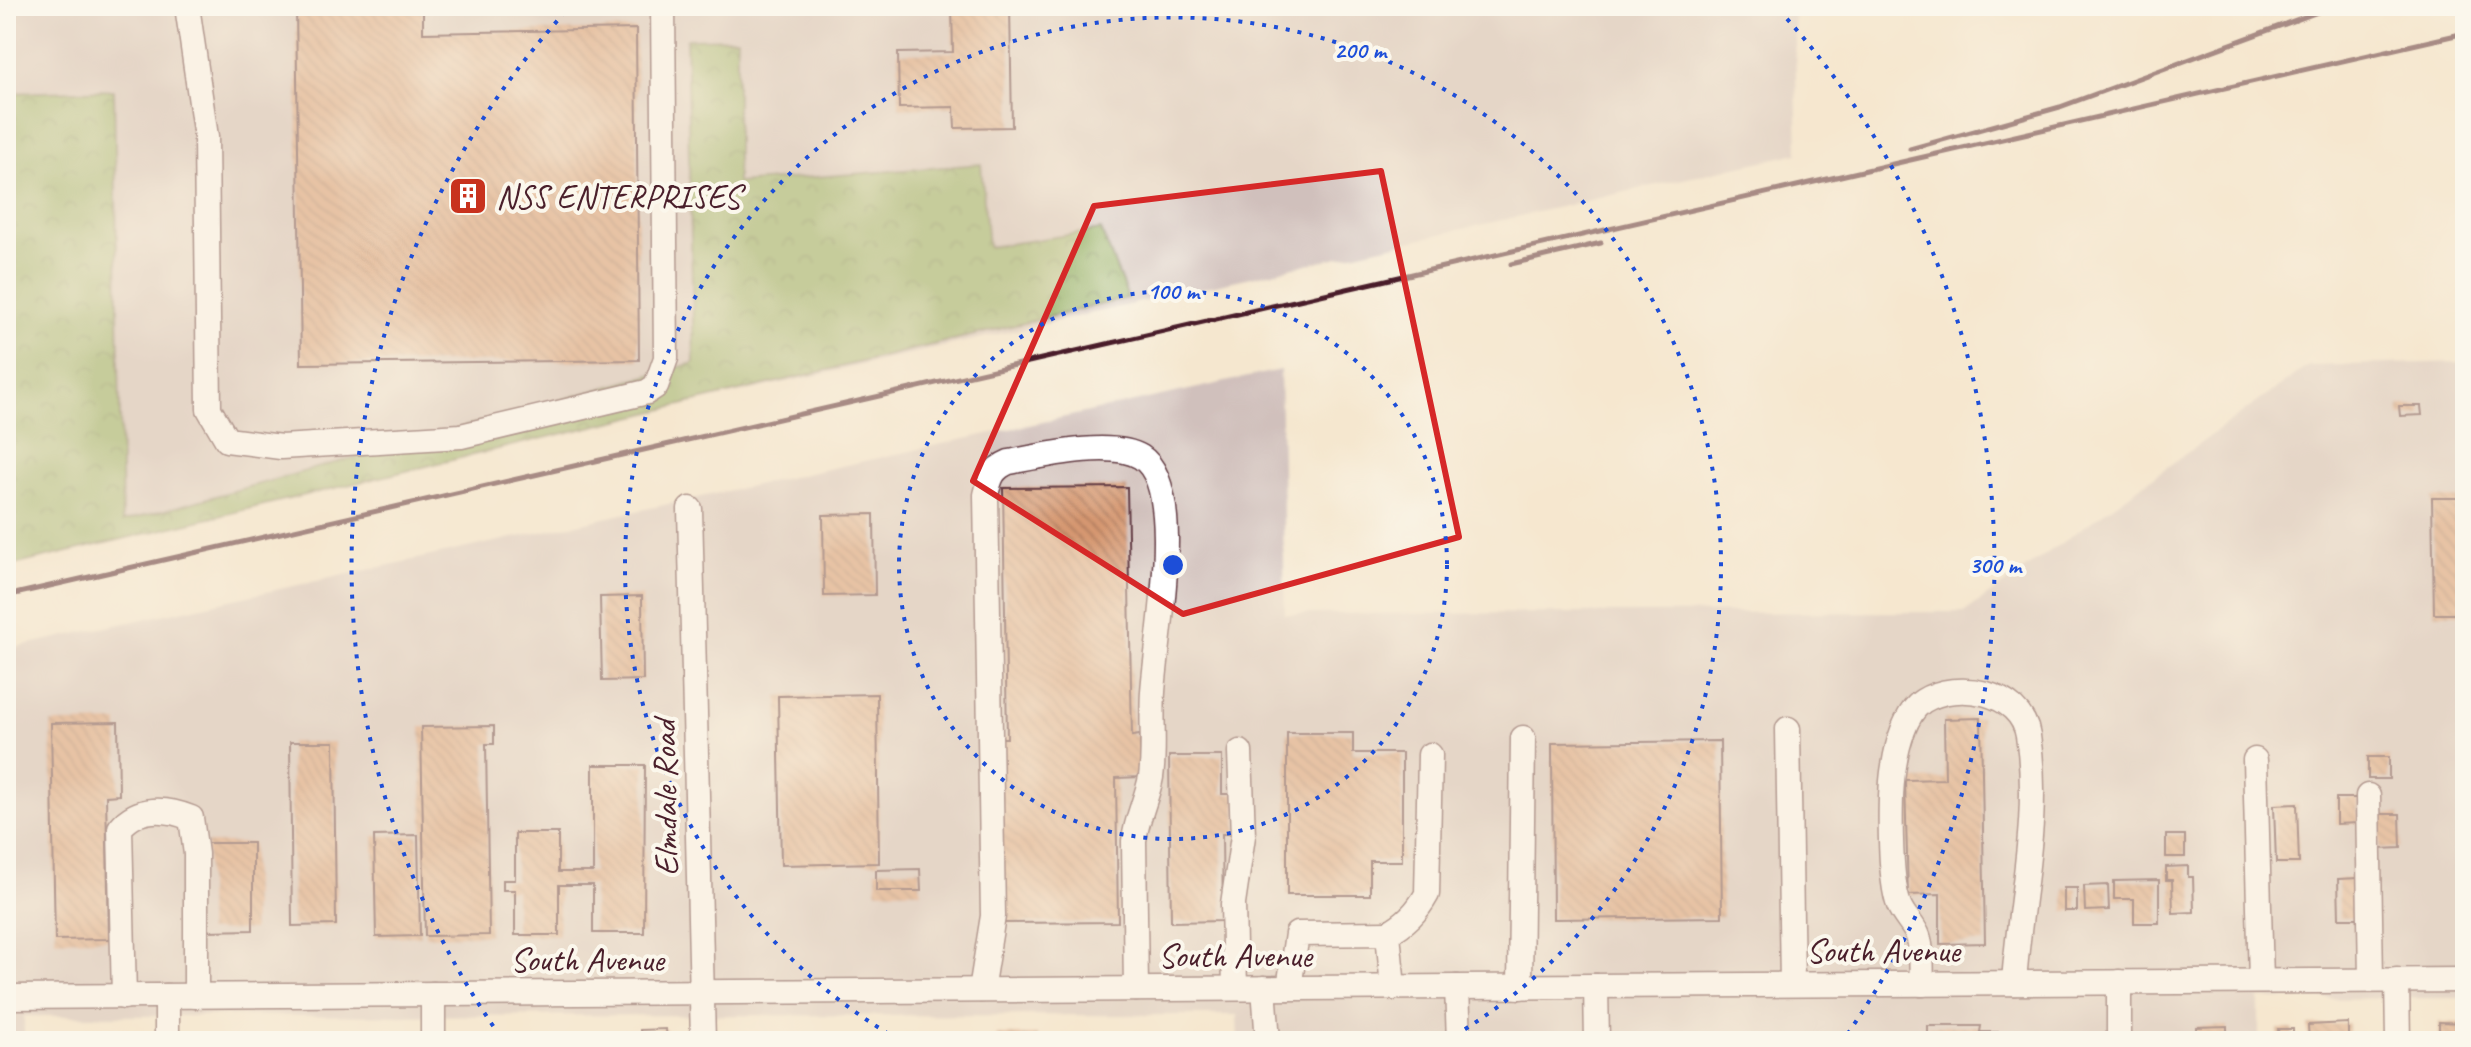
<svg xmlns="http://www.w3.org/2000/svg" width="2471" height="1047" font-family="Caveat,sans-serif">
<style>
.industrial{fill:#d0c0bc}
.forest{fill:url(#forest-crowns);stroke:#6b6444;stroke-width:2}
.building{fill:url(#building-back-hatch)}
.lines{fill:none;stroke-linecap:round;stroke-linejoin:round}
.minor-casing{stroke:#643d44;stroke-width:27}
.minor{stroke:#fff;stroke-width:24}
.rail{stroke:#4a1f2b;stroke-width:5}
.marked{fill:none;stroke:#d62828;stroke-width:6;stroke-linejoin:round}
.ring{fill:none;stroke:#1d4ed8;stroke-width:4;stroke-dasharray:4 8}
.labels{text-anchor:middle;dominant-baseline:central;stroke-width:8;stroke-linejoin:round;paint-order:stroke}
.poi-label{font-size:34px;fill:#4a1f2b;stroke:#fbf7ec;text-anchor:start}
.street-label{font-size:34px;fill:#4a1f2b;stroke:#fbf7ec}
.centre{fill:#1d4ed8;stroke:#fbf7ec;stroke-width:4}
.ring-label{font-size:24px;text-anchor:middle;font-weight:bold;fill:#1d4ed8;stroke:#fbf7ec;stroke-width:8;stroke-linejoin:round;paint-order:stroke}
</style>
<defs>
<pattern id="forest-crowns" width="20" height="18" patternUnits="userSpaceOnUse" patternTransform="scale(2)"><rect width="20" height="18" fill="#8caa5c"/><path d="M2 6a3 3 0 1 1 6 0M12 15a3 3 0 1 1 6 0" fill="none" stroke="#748a4c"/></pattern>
<pattern id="building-back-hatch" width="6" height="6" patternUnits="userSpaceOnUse" patternTransform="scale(2)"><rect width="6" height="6" fill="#d59771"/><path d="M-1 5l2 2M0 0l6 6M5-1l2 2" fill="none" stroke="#af7b5d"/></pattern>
</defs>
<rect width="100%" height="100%" fill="#fbf7ec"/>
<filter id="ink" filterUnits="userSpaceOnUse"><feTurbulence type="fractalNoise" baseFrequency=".0125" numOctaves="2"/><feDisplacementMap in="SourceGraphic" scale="16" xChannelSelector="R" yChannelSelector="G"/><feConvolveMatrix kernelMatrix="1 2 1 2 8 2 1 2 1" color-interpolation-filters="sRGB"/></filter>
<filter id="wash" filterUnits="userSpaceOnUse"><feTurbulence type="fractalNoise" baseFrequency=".006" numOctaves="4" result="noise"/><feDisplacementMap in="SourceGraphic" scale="32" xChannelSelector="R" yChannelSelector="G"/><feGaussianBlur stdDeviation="1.8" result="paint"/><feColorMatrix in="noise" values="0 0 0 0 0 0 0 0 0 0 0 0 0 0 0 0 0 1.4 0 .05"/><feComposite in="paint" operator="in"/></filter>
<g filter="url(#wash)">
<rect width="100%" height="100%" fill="#f5e7cf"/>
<g class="industrial">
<path d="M6,6H1794L1798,153L6,559Z"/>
<path d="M2465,362V998L2259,999V1041H1238L1237,1015L24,1016V1041H6V649L1280,370L1285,614L1965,612L2308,366Z"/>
</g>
<path class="forest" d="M737,38V183L981,164L988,247L1101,230L1128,298L6,567V93L114,90L122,522L694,363L686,39Z"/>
<g id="blocks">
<g class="building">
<path d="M296,6H423V33L636,29L639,360L301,364Z"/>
<path d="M952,6H1010L1012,127L955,128L954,107L899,108L898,53L953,52Z"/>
<path d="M2399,406H2421L2422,415L2400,416Z"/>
<path d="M1127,487L1132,736L1140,735L1141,777L1116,778L1118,922L1002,923L999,738H1007L1003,488Z"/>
<path d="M2432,498H2465V614H2434Z"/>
<path d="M874,514L875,595L824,596L823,515Z"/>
<path d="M642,596L643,680L602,681L600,597Z"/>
<path d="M877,694L879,863L781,865L778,696Z"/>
<path d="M1981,718L1985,943L1940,944V894L1908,895L1905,780L1945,779L1944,719Z"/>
<path d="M118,722L119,795L106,796L109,939L55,940L51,723Z"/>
<path d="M494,726V744H486L489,935L425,936L421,727Z"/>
<path d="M1287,733H1353V753H1402V861H1370V895H1287Z"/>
<path d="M1720,741L1722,917L1553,919L1552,743Z"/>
<path d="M290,742H334L336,925L292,926Z"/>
<path d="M1169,756H1222V794H1236L1237,834H1222L1223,921L1171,922Z"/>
<rect x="2368" y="757" width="21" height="22"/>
<path d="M593,765H645L644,933H593V885H559V935H515V890H503V880H515V833H558V872H593Z"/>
<path d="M2336,798H2358L2359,823L2336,824Z"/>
<path d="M2297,804L2299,863H2276L2274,805Z"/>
<path d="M2379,814H2400L2401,848L2380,849Z"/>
<path d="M418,835L420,936L376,937L374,836Z"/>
<rect x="2166" y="835" width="19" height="22"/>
<path d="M207,843H253V930L207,931Z"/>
<path d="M2188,866V877H2193L2194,912L2173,913L2172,880H2166V867Z"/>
<path d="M920,869L921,891H876V870Z"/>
<path d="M2358,878L2360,918H2339L2338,879Z"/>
<path d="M2159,880V923H2134V899H2114V881Z"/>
<path d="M2108,885L2109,910L2085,911L2084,886Z"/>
<rect x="2064" y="888" width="13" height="23"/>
<path d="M2439,1022L2465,1023V1041L2439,1039Z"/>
<path d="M2348,1023V1041H2309L2308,1025Z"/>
<path d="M1928,1026H1981L1980,1032H2013V1041H1928Z"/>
<path d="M2227,1026V1041H2196V1027Z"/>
<path d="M666,1029L667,1041H640V1030Z"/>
<path d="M2278,1029H2293V1041H2279Z"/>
<rect x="996" y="1035" width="42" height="6"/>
<path d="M1171,1035V1041H1135V1036Z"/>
</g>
</g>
</g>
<g filter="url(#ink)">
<use href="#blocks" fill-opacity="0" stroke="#643d44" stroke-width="2"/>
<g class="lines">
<g class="minor-casing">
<g id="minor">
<path d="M187,6L206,137L209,409L227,440L281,447L461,436L647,392L656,386L666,358L663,6"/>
<path d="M690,509L703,1041"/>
<path d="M1788,729L1792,984"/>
<path d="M2255,760L2261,981"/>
<path d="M2368,796L2371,980"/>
<path d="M1388,933C1406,923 1417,912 1427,894L1430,755"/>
<path d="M2397,980L2398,1041"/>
<path d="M2119,982V1041"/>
<path d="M1922,984C1921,969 1923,950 1918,936C1914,925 1903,916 1899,905C1889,880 1889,793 1894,766C1897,746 1905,713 1923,701C1957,680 2021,691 2028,736C2041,817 2019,902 2014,983"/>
<path d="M1596,986L1597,1041"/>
<path d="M1457,987L1459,1041"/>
<path d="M1520,987L1523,738"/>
<path d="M1235,988L1233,904L1243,836L1240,752"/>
<path d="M1264,988L1268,1041"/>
<path d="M1289,988L1297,934L1388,933L1393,988"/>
<path d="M981,990L993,916L986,495C990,478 992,469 1009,462C1041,456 1112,439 1141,457C1187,486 1156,641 1153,692C1151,720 1155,749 1151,777C1147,799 1136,819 1134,841L1136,989"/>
<path d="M433,994V1041"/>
<path d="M167,996V1041"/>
<path d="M6,997L2465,980"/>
<path d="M124,997L120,828C138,806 166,808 191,818L196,854V996"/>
</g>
</g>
<use href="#minor" class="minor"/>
<g class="rail">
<path d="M1910,149L2060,107L2334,6"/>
<path d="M1511,264L1601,243"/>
<path d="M6,596L2465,33"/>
</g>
</g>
</g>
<path d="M0 0H2471V1047H0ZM1381,171L1459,537L1183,614L973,481L1094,206Z" fill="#f5e7cf" fill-opacity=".55" fill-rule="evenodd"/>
<path class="marked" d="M1381,171L1459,537L1183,614L973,481L1094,206Z"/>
<g class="ring">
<circle cx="1173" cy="565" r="274"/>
<path d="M899 1040A548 548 0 1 1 1447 1040"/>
<path d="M500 1036A822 822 0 0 1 567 10M1779 10A822 822 0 0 1 1846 1036"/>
</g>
<defs>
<g id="building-square" transform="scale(2)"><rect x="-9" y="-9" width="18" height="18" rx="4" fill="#c8321e" stroke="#fbf7ec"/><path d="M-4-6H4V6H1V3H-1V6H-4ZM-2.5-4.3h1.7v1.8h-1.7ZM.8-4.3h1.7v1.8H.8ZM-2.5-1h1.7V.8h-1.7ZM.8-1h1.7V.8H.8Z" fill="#fff"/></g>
</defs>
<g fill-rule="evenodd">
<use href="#building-square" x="468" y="196"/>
</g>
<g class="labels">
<g class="poi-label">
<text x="496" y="196">NSS ENTERPRISES</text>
</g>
<g class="street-label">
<text transform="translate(665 798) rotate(-91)">Elmdale Road</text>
<text x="1883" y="950">South Avenue</text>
<text x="1235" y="955">South Avenue</text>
<text x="587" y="959">South Avenue</text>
</g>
</g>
<circle cx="1173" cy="565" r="12" class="centre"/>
<g class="ring-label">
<text x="1360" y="58">200 m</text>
<text x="1173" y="299">100 m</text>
<text x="1995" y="573">300 m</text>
</g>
<rect width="2471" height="1047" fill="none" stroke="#fbf7ec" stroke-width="32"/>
</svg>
